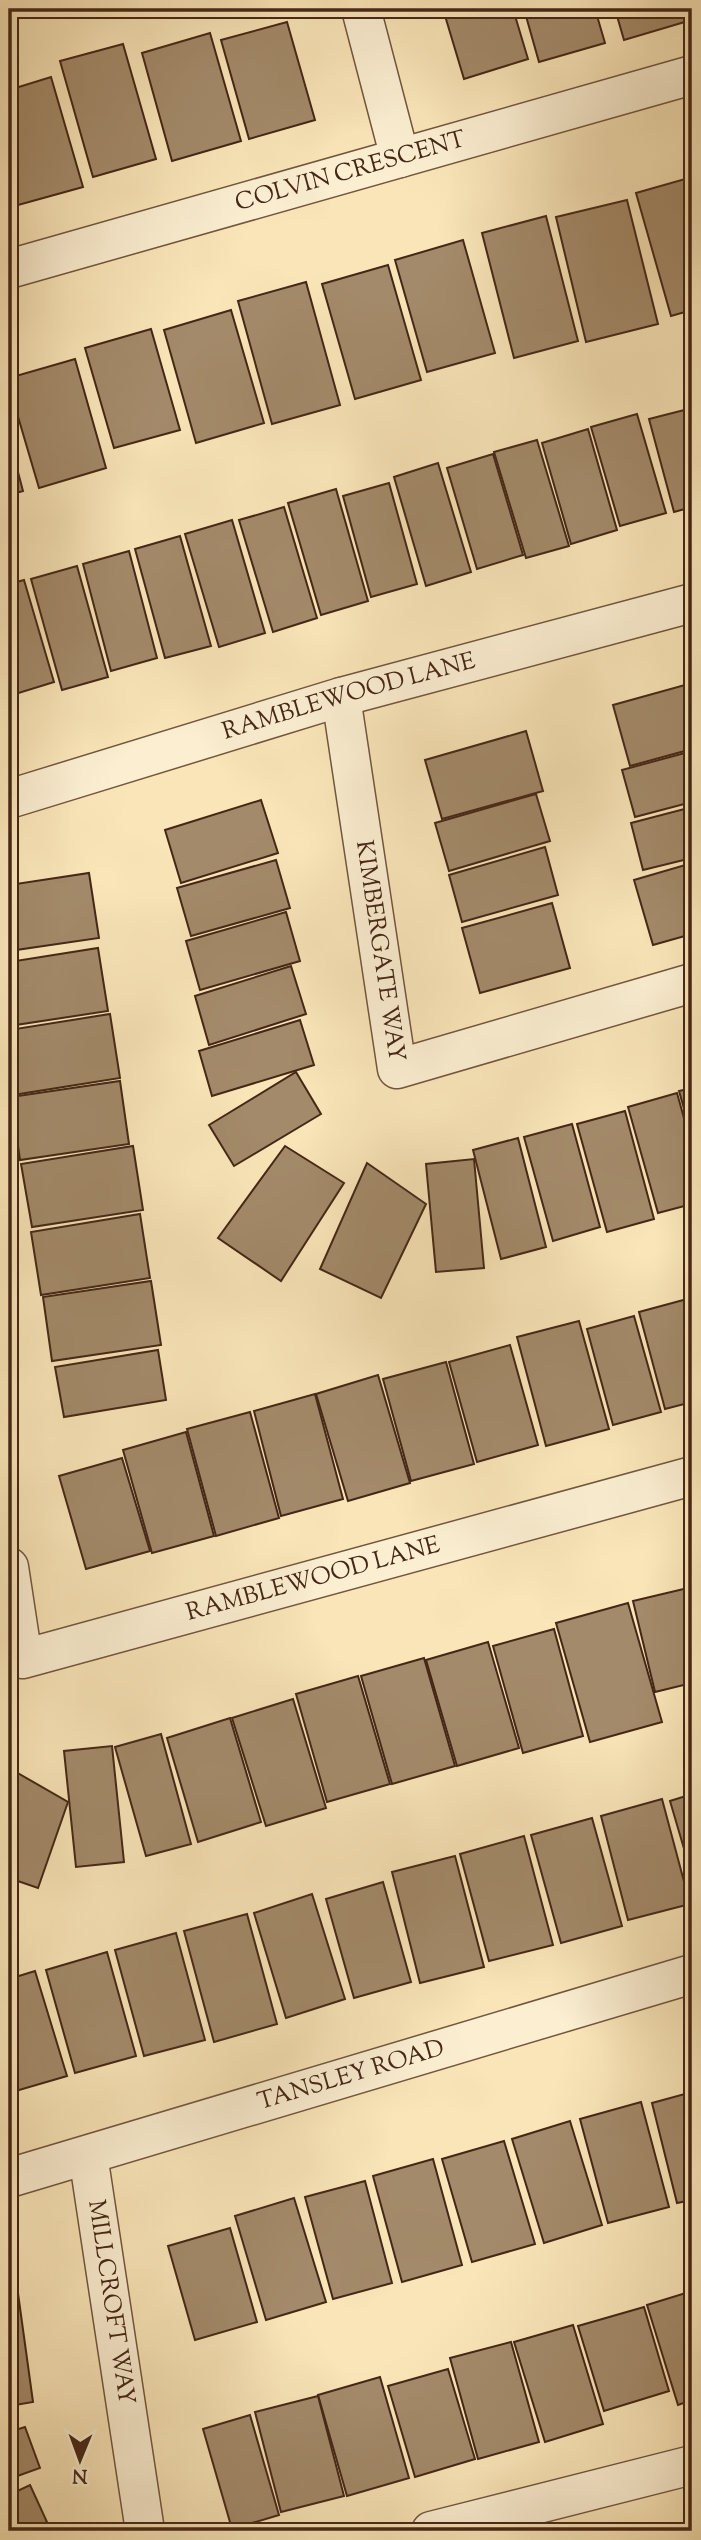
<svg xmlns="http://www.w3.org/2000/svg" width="701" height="2540" font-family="'Sorts Mill Goudy',serif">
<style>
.building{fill:#a38a6a;stroke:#452716;stroke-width:2}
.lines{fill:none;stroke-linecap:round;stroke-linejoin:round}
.minor-casing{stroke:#72563e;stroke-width:41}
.tertiary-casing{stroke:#72563e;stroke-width:41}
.minor{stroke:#fbeed1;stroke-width:38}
.tertiary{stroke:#fbeed1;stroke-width:38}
.labels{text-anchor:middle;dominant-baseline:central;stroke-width:5;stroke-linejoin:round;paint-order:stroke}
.street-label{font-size:24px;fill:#452716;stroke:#fbeed1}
</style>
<rect width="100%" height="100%" fill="#f9e5b8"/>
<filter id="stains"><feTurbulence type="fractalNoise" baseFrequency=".00286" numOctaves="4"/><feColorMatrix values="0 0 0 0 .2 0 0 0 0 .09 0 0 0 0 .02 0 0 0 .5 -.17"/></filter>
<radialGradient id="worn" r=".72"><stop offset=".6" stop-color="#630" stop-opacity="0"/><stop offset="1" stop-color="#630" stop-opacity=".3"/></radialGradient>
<g class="building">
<path d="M443,9H513L528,59L464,79Z"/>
<path d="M524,9H595L605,43L539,62Z"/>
<path d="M615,9H685L688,21L624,40Z"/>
<path d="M287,22L315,120L249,139L221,40Z"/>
<path d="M210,33L241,141L172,161L142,53Z"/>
<path d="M123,44L156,159L93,177L60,61Z"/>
<path d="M51,77L83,187L18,205L9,173V90Z"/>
<path d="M692,177V310L671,316L636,193Z"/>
<path d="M627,200L658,324L586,342L556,217Z"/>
<path d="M546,216L578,341L514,358L482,233Z"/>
<path d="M463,240L495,353L427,372L395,260Z"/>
<path d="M388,265L421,380L355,399L322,284Z"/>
<path d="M306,282L340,405L272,424L238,301Z"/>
<path d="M231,310L264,423L196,443L164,330Z"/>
<path d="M151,329L180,430L114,448L85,348Z"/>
<path d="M75,359L106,468L39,488L9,386V378Z"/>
<path d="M692,408V507L674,512L649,419Z"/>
<path d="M637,414L666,513L620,526L591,427Z"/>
<path d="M588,429L617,530L571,544L542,443Z"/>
<path d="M9,438L23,491L9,495Z"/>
<path d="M537,440L569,546L526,558L494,452Z"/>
<path d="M493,454L523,555L477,569L447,468Z"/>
<path d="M438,463L471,572L426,586L394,477Z"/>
<path d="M389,483L417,584L371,597L343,496Z"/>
<path d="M336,489L368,601L321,615L288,503Z"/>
<path d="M284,507L317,618L273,632L239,520Z"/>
<path d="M232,520L265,633L219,647L185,534Z"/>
<path d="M180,536L211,646L165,658L135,549Z"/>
<path d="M129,551L157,658L111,671L83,564Z"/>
<path d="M77,566L108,677L62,690L31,579Z"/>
<path d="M24,580L54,682L9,696V584Z"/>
<path d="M692,683V749L630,766L613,705Z"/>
<path d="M526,731L543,791L442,819L425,760Z"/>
<path d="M692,751V802L635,817L622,770Z"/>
<path d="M536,794L550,841L449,871L435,823Z"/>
<path d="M261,800L278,853L181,883L165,830Z"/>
<path d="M692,807V858L643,870L631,823Z"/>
<path d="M545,847L558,895L462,922L449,875Z"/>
<path d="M276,860L290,908L191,936L177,888Z"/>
<path d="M692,863V934L653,945L634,880Z"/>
<path d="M89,873L99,938L9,951V885Z"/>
<path d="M552,903L570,968L480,993L462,928Z"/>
<path d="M286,912L300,961L200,990L186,941Z"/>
<path d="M98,948L108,1011L9,1026V962Z"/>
<path d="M291,966L306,1014L209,1045L195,996Z"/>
<path d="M110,1014L120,1078L13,1095L9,1067V1030Z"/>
<path d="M300,1020L314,1065L212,1096L199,1051Z"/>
<path d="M296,1072L321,1114L234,1166L209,1125Z"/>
<path d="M120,1081L129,1144L20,1160L11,1097Z"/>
<path d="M692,1088V1137L679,1091Z"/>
<path d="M677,1093L692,1147V1204L658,1213L628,1107Z"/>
<path d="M625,1111L654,1219L607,1232L577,1124Z"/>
<path d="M572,1124L600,1227L553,1241L524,1137Z"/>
<path d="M518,1138L546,1247L501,1259L473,1150Z"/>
<path d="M133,1146L143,1210L32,1227L21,1164Z"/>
<path d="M285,1146L344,1183L281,1281L218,1238Z"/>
<path d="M474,1159L484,1268L436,1272L426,1164Z"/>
<path d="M367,1163L426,1204L381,1298L320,1269Z"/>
<path d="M140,1214L150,1278L41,1295L31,1232Z"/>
<path d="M151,1281L161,1345L52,1361L43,1297Z"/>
<path d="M687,1299L692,1320V1402L665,1409L639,1312Z"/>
<path d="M634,1316L661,1412L613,1425L587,1329Z"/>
<path d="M579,1321L609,1429L546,1446L517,1337Z"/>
<path d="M510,1345L538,1445L477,1462L449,1362Z"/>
<path d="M158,1350L166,1400L64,1417L55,1367Z"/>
<path d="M446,1362L474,1464L411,1481L383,1379Z"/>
<path d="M378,1375L410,1483L348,1501L316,1394Z"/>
<path d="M315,1394L343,1499L281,1516L254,1411Z"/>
<path d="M250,1412L279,1518L216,1536L187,1429Z"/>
<path d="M186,1432L214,1536L152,1553L123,1450Z"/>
<path d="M122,1458L150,1551L86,1569L59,1476Z"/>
<path d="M692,1587V1683L655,1692L633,1601Z"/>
<path d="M628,1603L662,1722L590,1742L556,1623Z"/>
<path d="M554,1629L583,1736L523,1753L493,1646Z"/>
<path d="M488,1642L519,1748L457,1766L426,1660Z"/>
<path d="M424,1658L455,1766L392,1784L361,1676Z"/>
<path d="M358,1676L390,1784L327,1802L296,1694Z"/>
<path d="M293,1699L326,1808L266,1826L232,1718Z"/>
<path d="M230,1718L261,1822L198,1842L167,1738Z"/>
<path d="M161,1734L191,1844L146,1856L115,1747Z"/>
<path d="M112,1746L124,1862L76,1867L64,1751Z"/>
<path d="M9,1768L68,1802L38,1888L9,1878Z"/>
<path d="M692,1794V1876L670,1801Z"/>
<path d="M662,1799L690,1904L628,1920L601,1816Z"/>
<path d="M592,1818L622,1926L561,1943L531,1835Z"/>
<path d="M524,1836L553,1945L489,1961L460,1854Z"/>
<path d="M455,1856L484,1967L420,1983L392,1872Z"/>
<path d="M383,1882L411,1982L354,1998L326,1899Z"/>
<path d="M312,1894L345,1999L286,2018L254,1913Z"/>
<path d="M247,1914L277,2024L214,2042L184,1931Z"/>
<path d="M176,1933L205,2040L144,2056L115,1950Z"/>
<path d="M107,1952L136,2056L75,2073L46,1970Z"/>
<path d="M35,1971L67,2076L9,2093V1979Z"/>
<path d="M692,2092V2200L677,2203L652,2103Z"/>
<path d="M641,2102L669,2207L608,2223L580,2119Z"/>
<path d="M570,2121L602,2225L544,2243L512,2139Z"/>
<path d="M504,2141L535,2244L472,2262L442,2159Z"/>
<path d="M433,2159L462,2265L402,2282L373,2176Z"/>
<path d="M365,2181L392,2283L333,2299L305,2197Z"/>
<path d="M294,2198L326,2302L266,2320L235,2216Z"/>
<path d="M230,2228L257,2322L195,2340L168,2246Z"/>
<path d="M17,2286L33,2402L9,2406V2288Z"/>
<path d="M692,2291V2400L678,2405L647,2305Z"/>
<path d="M644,2307L669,2391L604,2411L578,2326Z"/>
<path d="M573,2325L603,2424L545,2442L514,2342Z"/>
<path d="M511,2342L539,2442L478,2459L450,2358Z"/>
<path d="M448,2369L475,2459L415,2477L388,2386Z"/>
<path d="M380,2377L409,2478L347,2496L318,2395Z"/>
<path d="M318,2396L344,2496L281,2512L255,2412Z"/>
<path d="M250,2415L279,2515L232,2529L203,2429Z"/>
<path d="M25,2427L40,2468L9,2479V2432Z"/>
<path d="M30,2485L47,2522L28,2531H9V2495Z"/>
</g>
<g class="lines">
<g class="minor-casing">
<g id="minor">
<path d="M361,9L400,158"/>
<path id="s1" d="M9,269L692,75"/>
<path id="s2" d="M341,697L397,1069L692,983"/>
<path id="s3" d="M9,799L341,697L692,603"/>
<path id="s4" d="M9,1567L23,1659L692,1476"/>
<path id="s5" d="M88,2155L145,2531"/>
<path d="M431,2531L692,2465"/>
</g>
</g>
<g class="tertiary-casing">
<g id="tertiary">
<path id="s6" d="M9,2178L692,1974"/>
</g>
</g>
<use href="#minor" class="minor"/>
<use href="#tertiary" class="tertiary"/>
</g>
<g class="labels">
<g class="street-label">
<text stroke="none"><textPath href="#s1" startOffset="355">COLVIN CRESCENT</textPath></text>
<text stroke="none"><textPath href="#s3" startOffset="355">RAMBLEWOOD LANE</textPath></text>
<text stroke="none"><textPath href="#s2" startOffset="257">KIMBERGATE WAY</textPath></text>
<text stroke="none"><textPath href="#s4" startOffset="394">RAMBLEWOOD LANE</textPath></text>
<text stroke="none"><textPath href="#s6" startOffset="357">TANSLEY ROAD</textPath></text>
<text stroke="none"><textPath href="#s5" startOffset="149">MILLCROFT WAY</textPath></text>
</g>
</g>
<rect width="701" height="2540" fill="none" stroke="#f9e5b8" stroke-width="35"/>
<rect x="10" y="10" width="680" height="2519" fill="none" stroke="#452716" stroke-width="3.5"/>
<rect x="18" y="18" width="666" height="2505" fill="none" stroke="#452716" stroke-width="2"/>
<g transform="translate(80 2460) rotate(181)" stroke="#fbeed1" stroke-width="5" paint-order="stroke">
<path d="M0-5L12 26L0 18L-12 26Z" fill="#452716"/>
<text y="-10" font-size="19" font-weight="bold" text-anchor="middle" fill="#452716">N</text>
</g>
<rect width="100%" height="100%" filter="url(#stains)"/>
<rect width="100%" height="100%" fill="url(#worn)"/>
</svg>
